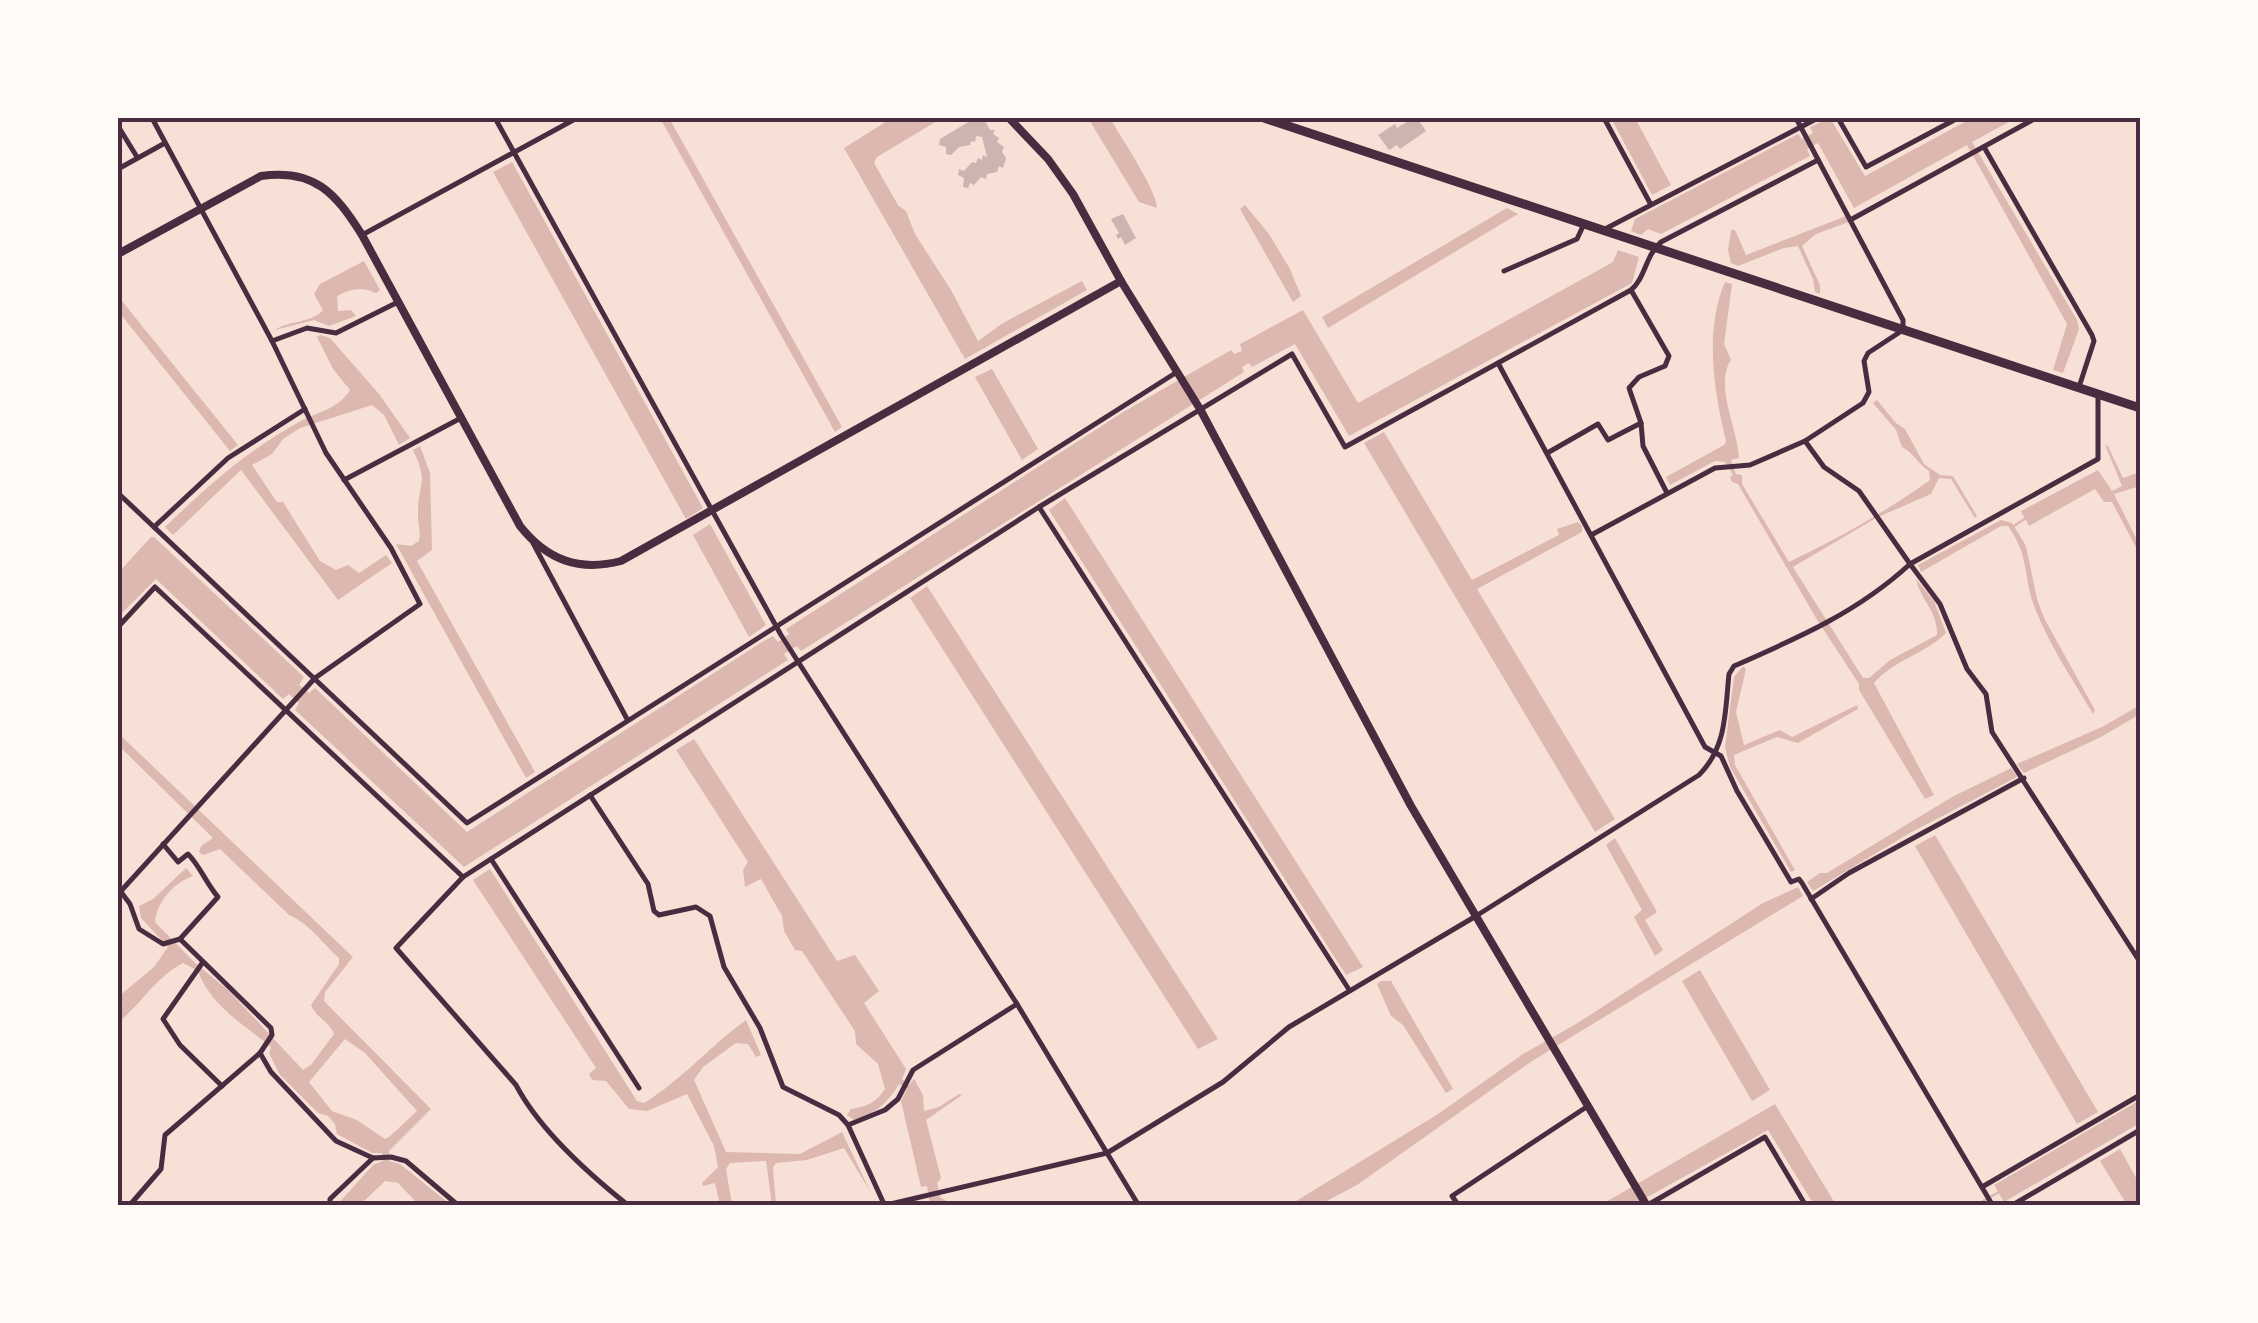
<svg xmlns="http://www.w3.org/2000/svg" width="2258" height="1323" font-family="'Fira Sans',sans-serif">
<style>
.water{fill:#dcb8b0;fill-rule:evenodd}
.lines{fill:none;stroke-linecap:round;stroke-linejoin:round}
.stream{stroke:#dcb8b0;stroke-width:2.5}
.building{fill:#ccb4b1}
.minor{stroke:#4a2c40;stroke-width:5}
.tertiary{stroke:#4a2c40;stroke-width:8}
.primary{stroke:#4a2c40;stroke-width:9}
.neatline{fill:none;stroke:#4a2c40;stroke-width:4}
</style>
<rect width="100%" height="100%" fill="#f7e1d7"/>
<g class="water">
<path d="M660,118H669L842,427L835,432Z"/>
<path d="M892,118H942L877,157L874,163L898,205L906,211L915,234L951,290L978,341L1003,323L1082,281L1087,290L965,359L844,148Z"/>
<path d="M1088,118H1110C1121,138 1157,190 1157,208L1139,202Z"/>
<path d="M1611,118H1635L1671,185L1652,195Z"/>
<path d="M1830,118L1865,176L1972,118H2016L1972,142L2077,320L2079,329L2063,373L2053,370L2067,324L1967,145L1854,208L1818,143L1807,149L1810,156L1661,234L1648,229L1641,235L1631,231L1635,219L1798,134L1802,139L1813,133L1810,127Z"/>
<path d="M512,162L703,508L686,519L493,172Z"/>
<path d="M1245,205L1269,234L1290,269L1301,296L1293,302L1240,209Z"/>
<path d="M1507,208L1518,214L1328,328L1322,317Z"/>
<path d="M1846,216L1849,222L1816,234L1802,246L1820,285V294L1815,292L1813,279L1798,246L1784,248L1738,266L1731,263L1728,250L1731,230H1735L1746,255Z"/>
<path d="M1618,250L1639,257L1632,283L1349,436L1295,344L1252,367L1249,363L1242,367L1244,372L801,651L797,646L784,654L788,660L464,867L295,710L299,703L289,694L283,699L156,579L118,617V573L151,537H154L304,677L299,685L309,693L315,688L467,832L762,642L773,636L778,642L789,634L786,629L1125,411L1231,350L1234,354L1242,351L1240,344L1303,310L1358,403L1613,262Z"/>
<path d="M364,261L380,290L376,293C361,286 351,289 337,296L338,311L351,310L356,316L329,326L314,320L275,330C290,320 312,323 323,310L314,294L320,284Z"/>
<path d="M1725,282L1732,284L1724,344L1731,360C1714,386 1738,429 1739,458L1731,460L1736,474L1742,475V484L1789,562C1839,538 1887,511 1930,480L1929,471C1918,464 1914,453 1902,447L1896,430L1873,403L1877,400L1896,423L1905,429L1924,464L1940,475L1953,476L1977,516L1975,518L1951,479L1939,478L1931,494L1876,518L1793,567L1863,678H1869L1890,660L1937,635C1938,612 1920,599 1916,579L1934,601L1946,633C1925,654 1894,660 1874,683L1934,795L1925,799L1859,690V684L1816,618L1738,484L1732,482L1730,477L1733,475L1725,462L1715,461L1670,485L1666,477L1724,445L1726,441C1714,392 1704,330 1725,282Z"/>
<path d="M118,296L238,445L230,451L118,311Z"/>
<path d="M320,335L330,338L379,394L410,438L399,445L384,415L372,405L300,428L283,439L272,454L252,465L277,502H283L320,561L336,570L348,565L359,573L386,555L392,563L338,600L241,470L173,535L165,527C210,484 244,453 299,422C319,411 337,410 350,390L333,369L317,337Z"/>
<path d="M992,369L1038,449L1022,460L975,377Z"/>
<path d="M1384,432L1472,580L1559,535L1557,529L1578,522L1582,526V532L1477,589L1615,819L1595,832L1364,443Z"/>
<path d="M2105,445L2108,446L2123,478L2140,472V486L2114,494L2140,546V555L2112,502H2104L2095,489L2029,526L2021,511L2098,470L2112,491L2122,486Z"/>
<path d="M420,446L430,473L432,550L417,561L535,772L526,778L396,544L411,546L419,541C421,531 418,526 418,516C417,483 430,485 413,450Z"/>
<path d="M1065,498L1363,967L1346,975L1049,510Z"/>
<path d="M2001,520L2012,523L2026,546L2037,599L2044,618L2095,710L2093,714C2073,680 2049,645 2035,608C2022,575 2031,559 2008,526H2001L1921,572L1918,565Z"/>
<path d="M710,524L766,625L749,637L693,535Z"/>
<path d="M927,586L1218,1039L1198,1049L910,598Z"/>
<path d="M1743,666L1746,669L1736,712L1744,745L1780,730L1792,737L1857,705L1858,709L1798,743L1777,737L1734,755L1735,765L1795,870L1791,872L1730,767L1725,747L1734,677Z"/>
<path d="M2140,705V714L2101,737L2024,773L2017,764L2104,726Z"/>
<path d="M118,733L353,957L325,992L324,1001L431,1109L389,1151V1161L400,1164L451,1205H419L398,1183L385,1181L360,1205H337L373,1165L383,1161L382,1153H372L337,1134L335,1124L328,1116L318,1113L280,1075L269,1053L271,1047C244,1025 210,1005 198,971L183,963C156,977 141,1004 118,1023V997L154,967L168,947L141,918L139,906L153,899L186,868L193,876C174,883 157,901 155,922L194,962L228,990L303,1070L311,1065L334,1034C329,1021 316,1018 311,1005L339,964V958C322,943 309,923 289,915L220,849L203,855L199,852L201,846L213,838L118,745ZM345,1039L365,1053L417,1111L389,1137L385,1139L357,1120L332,1111L309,1082Z"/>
<path d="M694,739L837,961L855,955L879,991L864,1003L906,1069L902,1079L909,1085L914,1079L923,1095L924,1111L939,1107L959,1094L962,1095L926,1120L941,1178L937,1183L940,1197L952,1205H930L927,1186L921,1187L901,1101L907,1089L899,1084C887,1104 876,1113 854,1120L847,1115L851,1109C866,1107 877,1102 885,1089L878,1064L856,1044L855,1031L802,951L795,950L784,931L782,916L761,879L745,887L743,870L748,862L676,750Z"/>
<path d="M2011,768L2017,777L1908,834L1813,891L1807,882L1820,873H1827L1952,797Z"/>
<path d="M1935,835L2098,1112L2077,1124L1915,846Z"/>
<path d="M1615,838L1657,912L1645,920L1663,950L1655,956L1634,917L1642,910L1606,845Z"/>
<path d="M490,869L637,1101L644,1103C683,1079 710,1046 746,1020L761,1055L756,1057L748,1044L736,1043L703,1067L694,1080L726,1152L800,1154L842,1132L871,1193L844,1148L807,1160L776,1163L773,1167L776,1205H772L766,1161L730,1163L726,1169L732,1205H720L715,1183L703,1186L702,1183L718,1167L714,1146L687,1094L647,1111L629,1109L606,1081L592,1080L589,1074L596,1068L473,880Z"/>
<path d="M1798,887L1803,896L1532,1061L1357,1185L1319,1205L1288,1206L1438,1114L1523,1054L1576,1024L1763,903Z"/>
<path d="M1700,970L1770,1090L1752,1101L1682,981Z"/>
<path d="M1381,981H1391L1453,1089L1446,1093L1403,1025L1391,1016L1377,984Z"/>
<path d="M2140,1100V1123L2004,1202L1994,1185Z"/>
<path d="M1775,1104L1836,1205H1814L1768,1130L1633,1205L1599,1206Z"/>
<path d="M2120,1149L2140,1185V1205H2127L2100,1161Z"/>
</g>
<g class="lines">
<g class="stream">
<path d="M2014,526L2026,518"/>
<path d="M1981,1202L2001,1191"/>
</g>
</g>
<g class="building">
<path d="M975,118L985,121L990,130H995L993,134L999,138L997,142L1004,147L1002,152L1006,158L1003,168L999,166L997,172L987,174L986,179L981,177L974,185L970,183L968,188L963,187L964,178L958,175L959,169L964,171L972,162L976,163L978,158L982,160L983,155L987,157L982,137L976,136L975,142L971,141L970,145L959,147L951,155L946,154V147L939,145L940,139Z"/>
<path d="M1413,118H1417L1426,131L1400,149L1397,145L1389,150L1378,135L1395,124L1397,128Z"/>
<path d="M1123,214L1136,238L1125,245L1121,237L1118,239L1116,235L1119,233L1111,219Z"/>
</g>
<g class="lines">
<g class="minor">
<path d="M495,118L781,635L1017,1004L1139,1206"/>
<path d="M1604,118L1650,203"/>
<path d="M1796,118L1903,320V330L1868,353L1864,361L1869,392L1863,403L1805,441"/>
<path d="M1838,118L1866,167L1958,118"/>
<path d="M118,126L137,157"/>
<path d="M1984,147L2092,335L2094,341L2079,387"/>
<path d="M118,169L165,143"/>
<path d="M1852,219L2036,118"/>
<path d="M1605,229L1818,118"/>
<path d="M362,235L577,118"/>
<path d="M1504,271L1577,239L1584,224"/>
<path d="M1631,290L1669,356L1665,366L1639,377L1629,388L1641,423L1643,446L1666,491"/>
<path d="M272,341L307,328L336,333L398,302"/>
<path d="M1498,363L1705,747L1721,756L1737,791L1791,882L1799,879L1802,883L1993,1206"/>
<path d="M2098,394V459L1910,564L1940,604L1967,669L1986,694L1992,732L2140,962"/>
<path d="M1549,452L1598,424L1608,440L1641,423"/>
<path d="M344,480L461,418"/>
<path d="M118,493L467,823L1177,372"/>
<path d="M1039,507L1348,988"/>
<path d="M154,527L228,458L305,409"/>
<path d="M533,543L627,719"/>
<path d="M118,627L155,587L463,877"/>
<path d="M590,795L648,884L654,911L659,915L696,907L710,916L724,967L760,1028L783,1087L839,1115L848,1125L885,1110L898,1099L913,1070L1017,1004"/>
<path d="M163,844L178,862L188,854C200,866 206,883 218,897L180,939"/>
<path d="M491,859L639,1088"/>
<path d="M118,888L130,904L139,929L163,944L180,939L271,1028L272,1035L260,1053L271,1072L336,1141L373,1158L391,1157L406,1161L459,1206"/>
<path d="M121,891L315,678L420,604L391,548L326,453L272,341L152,118"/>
<path d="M1811,899L1849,873L2024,778"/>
<path d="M203,962L163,1019L180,1045L222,1086"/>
<path d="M848,1125L884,1204"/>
<path d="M1982,1187L2140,1095"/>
<path d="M129,1206L161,1169L165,1135L260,1053"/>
<path d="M330,1206V1199L373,1158"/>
<path d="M629,1206C590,1175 539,1129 516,1085L396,948L463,877L1039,507L1292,354L1345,447L1631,290C1646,277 1645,256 1661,242L1818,160"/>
<path d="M882,1206L1107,1153L1223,1082L1289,1027L1476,916L1699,775C1727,747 1725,711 1729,674L1734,666C1798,638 1858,612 1910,564L1859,491L1824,467L1805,441L1750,465L1715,468L1593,534"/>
<path d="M1459,1206L1452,1196L1588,1106"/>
<path d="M1646,1206L1765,1137L1806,1206"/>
<path d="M2011,1206L2140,1130"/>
</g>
<g class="tertiary">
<path d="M1009,118L1048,159L1073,194L1121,281L1200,409L1411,806L1647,1206"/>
<path d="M118,254L261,176C315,168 336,194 362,235L520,526C547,560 579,572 621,561L1121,281"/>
</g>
<path class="primary" d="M1264,118L2140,408"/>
</g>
<rect width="2258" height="1323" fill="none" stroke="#fffaf5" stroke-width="240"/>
<rect x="120" y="120" width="2018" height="1083" class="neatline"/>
</svg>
